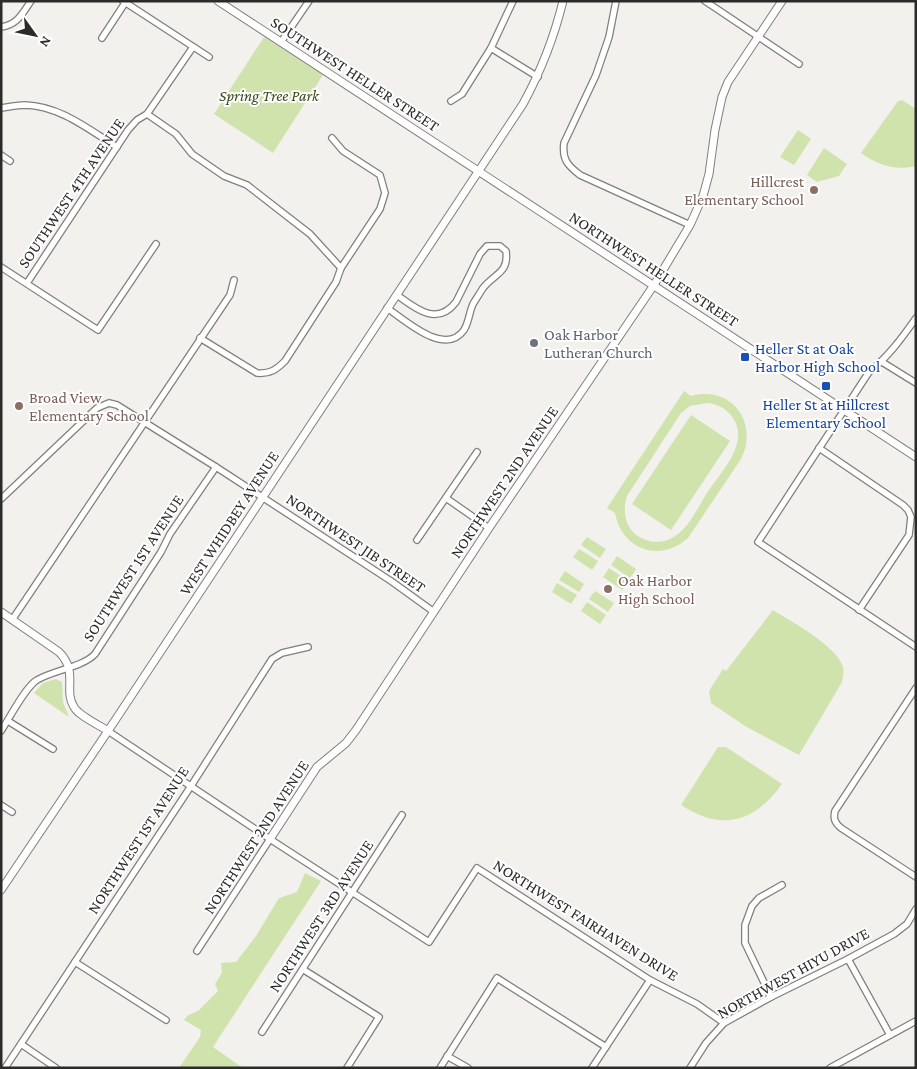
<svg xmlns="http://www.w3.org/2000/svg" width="917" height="1069" font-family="'Crimson Pro',serif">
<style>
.green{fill:#d0e3ad;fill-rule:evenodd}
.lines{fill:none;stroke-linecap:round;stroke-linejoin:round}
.minor-casing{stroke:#807f7c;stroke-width:8}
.tertiary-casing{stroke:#807f7c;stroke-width:9}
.minor{stroke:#fff;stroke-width:5.5}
.tertiary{stroke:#fff;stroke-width:7}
.education-dot{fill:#8d6e63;stroke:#fff;stroke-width:2}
.worship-dot{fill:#6b7280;stroke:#fff;stroke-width:2}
.transit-dot{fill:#1a4fb4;stroke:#fff;stroke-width:2}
.labels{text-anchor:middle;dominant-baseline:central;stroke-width:4;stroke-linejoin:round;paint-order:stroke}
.street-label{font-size:16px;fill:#2b2b2a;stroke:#fff}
.park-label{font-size:16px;font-style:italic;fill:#3a4818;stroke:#fff}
.education-label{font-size:16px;fill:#785e54;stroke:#fff;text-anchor:start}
.worship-label{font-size:16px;fill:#5b616d;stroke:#fff;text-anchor:start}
.transit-label{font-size:16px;fill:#164399;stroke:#fff;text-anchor:start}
</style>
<rect width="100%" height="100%" fill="#f2f1ee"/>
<g class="green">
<path d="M264,37L323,75L273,153L214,114Z"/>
<path d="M902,100L916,109V166C895,171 878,165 861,153L898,101Z"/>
<path d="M798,130L811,139L794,165L780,157Z"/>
<path d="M824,148L847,164L839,176L817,182L807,175Z"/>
<path d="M684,391L691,396C732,385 759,423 741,459L688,538C660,563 622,550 615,513L607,508ZM707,403C718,404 727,409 733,418C750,443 721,472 707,493C698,507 688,530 672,538C659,545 643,542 633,532C624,522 623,508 627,496L681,413L690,406Z"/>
<path d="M691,415L730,441L671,530L632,504Z"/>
<path d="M587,537L606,549L600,558L581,545Z"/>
<path d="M579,549L598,561L592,570L573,557Z"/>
<path d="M617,556L636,569L630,578L611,565Z"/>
<path d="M609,568L628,581L622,590L603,577Z"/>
<path d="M565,571L584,584L579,592L559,580Z"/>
<path d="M557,583L577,595L571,604L552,592Z"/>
<path d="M595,591L614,603L608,612L589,599Z"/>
<path d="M587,602L606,615L600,624L581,611Z"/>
<path d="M773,610C792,622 837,646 843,667C844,673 843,677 842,682L799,755L745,726L711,703L709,691L723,669L726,671Z"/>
<path d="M56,679L62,682L63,702L69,717L34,693L43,683Z"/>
<path d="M718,747H726L782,784C755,822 722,832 681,805Z"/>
<path d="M305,873L321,881L213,1047L243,1068H179L200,1037L201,1030L184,1020L187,1016L199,1010L218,991L215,984L222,973L221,963L236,962L256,936L279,898L297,892Z"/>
</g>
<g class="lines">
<g class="minor-casing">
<g id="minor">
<path d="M123,1L209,57"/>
<path d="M616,1L609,37L596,75L564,143C562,159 567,165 580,175L690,225"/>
<path d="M705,1L799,64"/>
<path d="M1,27C17,25 22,14 31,1"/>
<path d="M102,38L125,3"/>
<path d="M281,42L309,1"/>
<path d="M491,48L538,77"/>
<path d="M451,101L462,94L491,48L513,1"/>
<path d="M1,108C9,107 17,105 25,105C60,106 88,129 117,147"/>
<path d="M147,114L176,134L192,154L224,176L247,185L310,234L341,268"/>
<path d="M1,155L10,161"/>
<path d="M1,267L98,330L156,244"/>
<path d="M27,283L128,130L137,120L147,114L193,47"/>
<path d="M387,308C406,321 445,357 464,330C469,322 469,313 473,304C476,299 480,293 483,288C495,273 509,273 506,251L500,246H487L480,254L456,302C437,327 415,308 397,295"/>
<path d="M916,318C902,338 888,357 869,372L758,542L916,647"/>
<path d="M200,338L257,373C270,374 276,370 285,361L336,282L341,268L380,209L385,193L380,175L343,151L332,138"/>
<path d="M882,362L916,383"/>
<path d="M819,448L903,505L908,510L911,517L909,535L859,610"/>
<path d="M446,498L489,528"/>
<path d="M1,499L97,408L109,403L117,405L216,467L391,581L434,612"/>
<path d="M417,540L477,452"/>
<path d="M12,620L230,295L234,280"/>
<path d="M916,688L835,811C833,819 835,823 841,828L916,877"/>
<path d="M8,721L53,749"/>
<path d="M1,731C9,719 26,686 37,680C54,670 83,667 95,654L161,552L170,534L216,467"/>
<path d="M108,731L276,843L429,942L477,868L650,980L697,1004L724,1023"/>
<path d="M1,805L12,812"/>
<path d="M197,951L270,839"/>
<path d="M848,959L890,1035"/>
<path d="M75,962L166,1020"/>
<path d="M304,970L379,1017L347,1068"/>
<path d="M771,997L745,943V925L752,906L759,898L782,885"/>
<path d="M262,1032L402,815"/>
<path d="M21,1044L56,1068"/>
<path d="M447,1056L468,1068"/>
<path d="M5,1068L191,786L272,659L282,653L308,647"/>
<path d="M440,1068L497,978L606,1047"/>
<path d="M592,1068L650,980"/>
<path d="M690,1068L706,1043L724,1023L771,997L848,959L894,934L907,924L916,909"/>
<path d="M830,1068L916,1021"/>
</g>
</g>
<g class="tertiary-casing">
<g id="tertiary">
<path d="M218,1L916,457"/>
<path d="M1,612L59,652C79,672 63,690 74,707C79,716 99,725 108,731"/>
<path d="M270,839L317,767L346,743L356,730L489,528L654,285L690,225L703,196L709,174L715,130L722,97L728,82L782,1"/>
<path d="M1,890L108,731L523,104C541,71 554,38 563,1"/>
</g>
</g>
<use href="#minor" class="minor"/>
<use href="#tertiary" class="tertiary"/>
</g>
<g class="education-dot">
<circle cx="814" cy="190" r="5"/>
<circle cx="19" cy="406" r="5"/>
<circle cx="608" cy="589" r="5"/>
</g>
<circle class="worship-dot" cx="534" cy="343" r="5"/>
<g class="transit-dot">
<rect x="740" y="352" width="10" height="10" rx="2.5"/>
<rect x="821" y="381" width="10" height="10" rx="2.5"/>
</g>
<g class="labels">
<g class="street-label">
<text transform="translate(355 74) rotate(33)">SOUTHWEST HELLER STREET</text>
<text transform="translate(71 193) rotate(-56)">SOUTHWEST 4TH AVENUE</text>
<text transform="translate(654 269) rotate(33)">NORTHWEST HELLER STREET</text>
<text transform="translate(504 482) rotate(-56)">NORTHWEST 2ND AVENUE</text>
<text transform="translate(229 523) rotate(-57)">WEST WHIDBEY AVENUE</text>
<text transform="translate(356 543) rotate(34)">NORTHWEST JIB STREET</text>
<text transform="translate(133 568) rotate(-57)">SOUTHWEST 1ST AVENUE</text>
<text transform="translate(256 837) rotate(-57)">NORTHWEST 2ND AVENUE</text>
<text transform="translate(138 840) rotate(-57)">NORTHWEST 1ST AVENUE</text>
<text transform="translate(321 916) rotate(-57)">NORTHWEST 3RD AVENUE</text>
<text transform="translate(586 920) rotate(32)">NORTHWEST FAIRHAVEN DRIVE</text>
<text transform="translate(793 973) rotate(-29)">NORTHWEST HIYU DRIVE</text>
</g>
<g class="park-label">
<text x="269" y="95">Spring Tree Park</text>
</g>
<g class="education-label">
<text x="804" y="181" text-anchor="end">Hillcrest<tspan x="804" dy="18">Elementary School</tspan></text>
<text x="29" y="397">Broad View<tspan x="29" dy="18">Elementary School</tspan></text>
<text x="618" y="580">Oak Harbor<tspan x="618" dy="18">High School</tspan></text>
</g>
<g class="worship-label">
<text x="544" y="334">Oak Harbor<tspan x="544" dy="18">Lutheran Church</tspan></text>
</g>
<g class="transit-label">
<text x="755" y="348">Heller St at Oak<tspan x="755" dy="18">Harbor High School</tspan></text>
<text x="826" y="404" text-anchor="middle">Heller St at Hillcrest<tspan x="826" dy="18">Elementary School</tspan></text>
</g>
</g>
<rect width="917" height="1069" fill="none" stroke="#2b2b2a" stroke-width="5"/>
<g transform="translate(35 35) rotate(123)" stroke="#ffffff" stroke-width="4" paint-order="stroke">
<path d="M0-4L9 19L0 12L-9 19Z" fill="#2b2b2a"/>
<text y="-8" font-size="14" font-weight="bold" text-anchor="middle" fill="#2b2b2a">N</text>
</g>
</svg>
